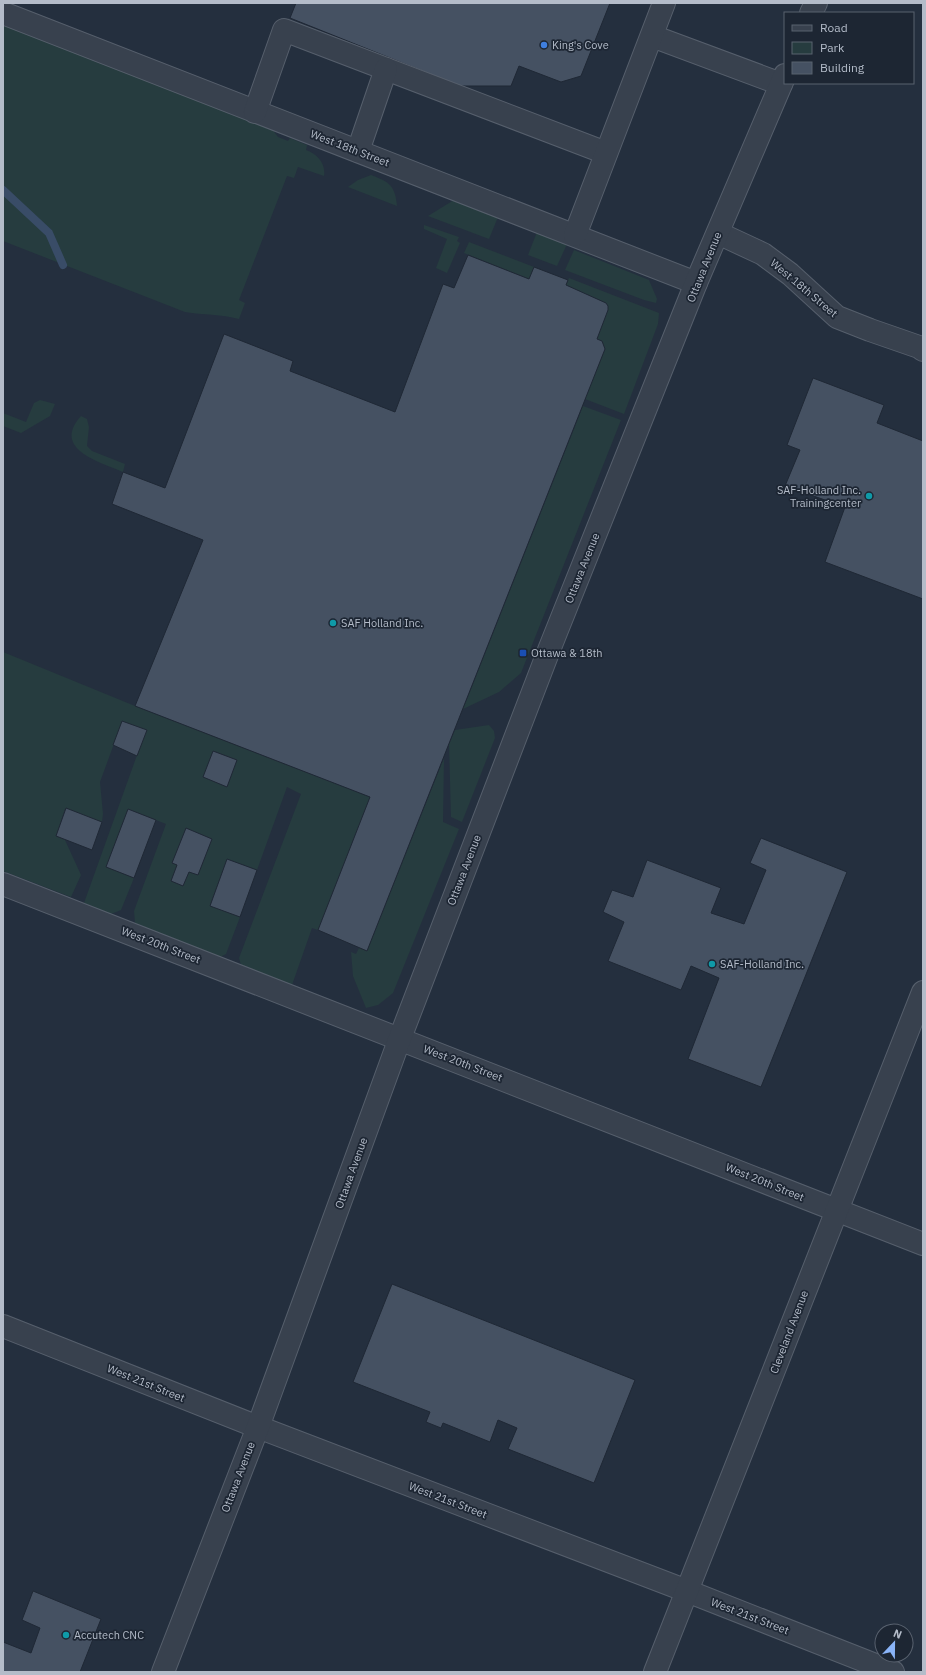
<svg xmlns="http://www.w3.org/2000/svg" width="926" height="1675" font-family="'IBM Plex Sans',sans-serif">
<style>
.green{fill:#263c3f;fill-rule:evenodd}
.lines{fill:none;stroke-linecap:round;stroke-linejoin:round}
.stream{stroke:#394c67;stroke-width:8}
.building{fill:#455162;stroke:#1f2835}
.minor-casing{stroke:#565f6c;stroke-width:24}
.minor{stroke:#38414e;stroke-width:22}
.shop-dot{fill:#3f7fe0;stroke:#1d2633;stroke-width:1.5}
.culture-dot{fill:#0f9aa8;stroke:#1d2633;stroke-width:1.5}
.transit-dot{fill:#1a4fb4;stroke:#1d2633;stroke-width:1.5}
.labels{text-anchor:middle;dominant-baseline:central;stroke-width:3.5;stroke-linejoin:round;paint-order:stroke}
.poi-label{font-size:11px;fill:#b4bcc9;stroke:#1d2633;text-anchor:start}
.street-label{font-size:11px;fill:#b4bcc9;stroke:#1d2633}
</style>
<rect width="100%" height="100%" fill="#242f3e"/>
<g class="green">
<path d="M3,25L272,129L278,137L288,141L290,138L307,145L306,150C317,154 326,163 324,176L298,167L294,178L287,176L239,300L245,303L239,319C221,314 203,315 185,312L3,241Z"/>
<path d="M371,175C389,182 395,185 397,206L348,187L358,180Z"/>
<path d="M454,200L498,217L489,239L428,216Z"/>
<path d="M424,225L459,237L457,241L460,243L447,273L436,268L447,239L424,229Z"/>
<path d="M537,232L567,244L557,266L528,255Z"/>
<path d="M469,242L534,267L529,279L464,253Z"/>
<path d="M574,250L649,280L657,299L656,303L644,300L565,270Z"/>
<path d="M569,278L659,313L658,324L624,414L585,399L605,349L602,341L597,339L608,306L606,303L566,285Z"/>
<path d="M40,400L55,404L50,416L21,433L3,426V413L26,422L34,403Z"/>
<path d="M583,406L621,420L521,673L499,692L463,709Z"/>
<path d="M81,416L87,419L89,427L87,446L92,451L125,464L123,472C100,462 51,449 81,416Z"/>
<path d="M3,652L135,706L370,797L318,930L312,928L292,985L241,965L239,958L301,794L287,787L257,870L227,859L210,905L240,917L226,954L220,957L135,923L134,911L166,824L128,809L106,867L134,878L121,910L111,914L84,903L146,730L122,722L100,782L103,814L102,822L65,809L56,836L65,840L81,875L71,897L3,871ZM214,751L237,760L227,787L203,777ZM186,828L212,839L198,875L189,872L183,886L171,881L177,865L172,863Z"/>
<path d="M489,725L494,731L495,738L462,822L451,817L449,744L455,730Z"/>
<path d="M444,758L443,822L459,829L393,993L378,1005L366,1008L353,976L351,952L356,954L359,948L367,951Z"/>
</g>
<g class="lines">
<path class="stream" d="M3,190L49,233L63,265"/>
</g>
<g class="building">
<path d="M296,3H610L581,76L561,82L519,66L511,86H460L290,18Z"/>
<path d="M468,255L529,279L534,267L568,280L566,285L606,303L608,306V310L597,339L602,341L605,349L367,951L318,930L370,797L135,706L203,540L112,504L123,472L165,488L224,334L293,361L290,371L395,412L443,284L454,288Z"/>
<path d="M813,378L884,405L877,423L923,441V599L825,562L845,507L785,486L800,450L787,445Z"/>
<path d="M122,721L147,730L137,756L113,745Z"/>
<path d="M213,751L237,760L227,787L203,777Z"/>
<path d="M66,808L102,822L92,850L56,836Z"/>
<path d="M128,809L156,820L134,878L106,867Z"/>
<path d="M186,828L212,839L198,875L189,872L183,886L171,881L177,865L172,863Z"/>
<path d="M761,838L847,872L761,1087L688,1059L719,978L691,966L681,990L608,961L624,922L603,912L612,890L633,897L647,860L721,888L711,913L744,924L766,870L750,863Z"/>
<path d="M227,859L257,870L240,917L210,906Z"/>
<path d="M392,1284L635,1380L594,1483L508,1449L517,1428L498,1420L490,1442L443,1423L441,1428L426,1422L430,1412L353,1382Z"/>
<path d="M33,1591L101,1619L80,1672H3V1642L31,1653L40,1628L22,1620Z"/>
</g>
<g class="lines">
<g class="minor-casing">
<g id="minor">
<path d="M3,13L696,283"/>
<path d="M811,13L816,3"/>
<path d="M652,36L781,84"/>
<path d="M255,112L284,30L606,153"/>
<path d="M358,151L386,69"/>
<path d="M718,233L763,254L790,274L837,317L870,330L919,347L923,350"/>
<path d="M575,235L664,3"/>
<path d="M3,884L923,1244"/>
<path d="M3,1326L258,1427L687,1591L893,1672"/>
<path d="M163,1672L258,1427L400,1038L549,650L696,283L785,75"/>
<path d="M655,1672L923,992"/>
</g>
</g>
<use href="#minor" class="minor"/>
</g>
<circle class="shop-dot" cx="544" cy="45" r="4"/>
<g class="culture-dot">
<circle cx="869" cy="496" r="4"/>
<circle cx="333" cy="623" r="4"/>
<circle cx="712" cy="964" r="4"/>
<circle cx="66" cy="1635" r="4"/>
</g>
<rect class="transit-dot" x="519" y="649" width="8" height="8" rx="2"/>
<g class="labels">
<g class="poi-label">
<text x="552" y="45">King's Cove</text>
<text x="861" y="490" text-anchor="end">SAF-Holland Inc.<tspan x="861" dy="13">Trainingcenter</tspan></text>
<text x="341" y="623">SAF Holland Inc.</text>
<text x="531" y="653">Ottawa &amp; 18th</text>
<text x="720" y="964">SAF-Holland Inc.</text>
<text x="74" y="1635">Accutech CNC</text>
</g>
<g class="street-label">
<text transform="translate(350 148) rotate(21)">West 18th Street</text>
<text transform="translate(704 267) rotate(-68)">Ottawa Avenue</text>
<text transform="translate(804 288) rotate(40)">West 18th Street</text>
<text transform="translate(582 568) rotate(-68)">Ottawa Avenue</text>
<text transform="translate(464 870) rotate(-69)">Ottawa Avenue</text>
<text transform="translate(161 945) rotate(21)">West 20th Street</text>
<text transform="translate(463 1063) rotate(21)">West 20th Street</text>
<text transform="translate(351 1173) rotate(-70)">Ottawa Avenue</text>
<text transform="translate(765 1182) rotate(22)">West 20th Street</text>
<text transform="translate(789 1332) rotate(-69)">Cleveland Avenue</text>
<text transform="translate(146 1383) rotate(22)">West 21st Street</text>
<text transform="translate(238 1477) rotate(-69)">Ottawa Avenue</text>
<text transform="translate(448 1500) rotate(21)">West 21st Street</text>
<text transform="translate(750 1616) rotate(21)">West 21st Street</text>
</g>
</g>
<rect width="926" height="1675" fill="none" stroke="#b4bcc9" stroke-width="8"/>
<rect x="784" y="12" width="130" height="72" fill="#1d2633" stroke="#59626f"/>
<rect x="792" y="25" width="20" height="6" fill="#38414e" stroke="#59626f"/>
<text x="820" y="32" font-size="12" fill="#b4bcc9">Road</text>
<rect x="792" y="42" width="20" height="12" fill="#263c3f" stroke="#59626f"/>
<text x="820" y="52" font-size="12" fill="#b4bcc9">Park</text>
<rect x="792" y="62" width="20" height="12" fill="#455162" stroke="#59626f"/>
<text x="820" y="72" font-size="12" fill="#b4bcc9">Building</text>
<g transform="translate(894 1643) rotate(22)"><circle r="19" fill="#1d2633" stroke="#59626f"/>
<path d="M0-3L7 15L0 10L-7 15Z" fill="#8ab4f8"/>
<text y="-6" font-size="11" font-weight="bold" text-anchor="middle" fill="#b4bcc9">N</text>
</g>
</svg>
